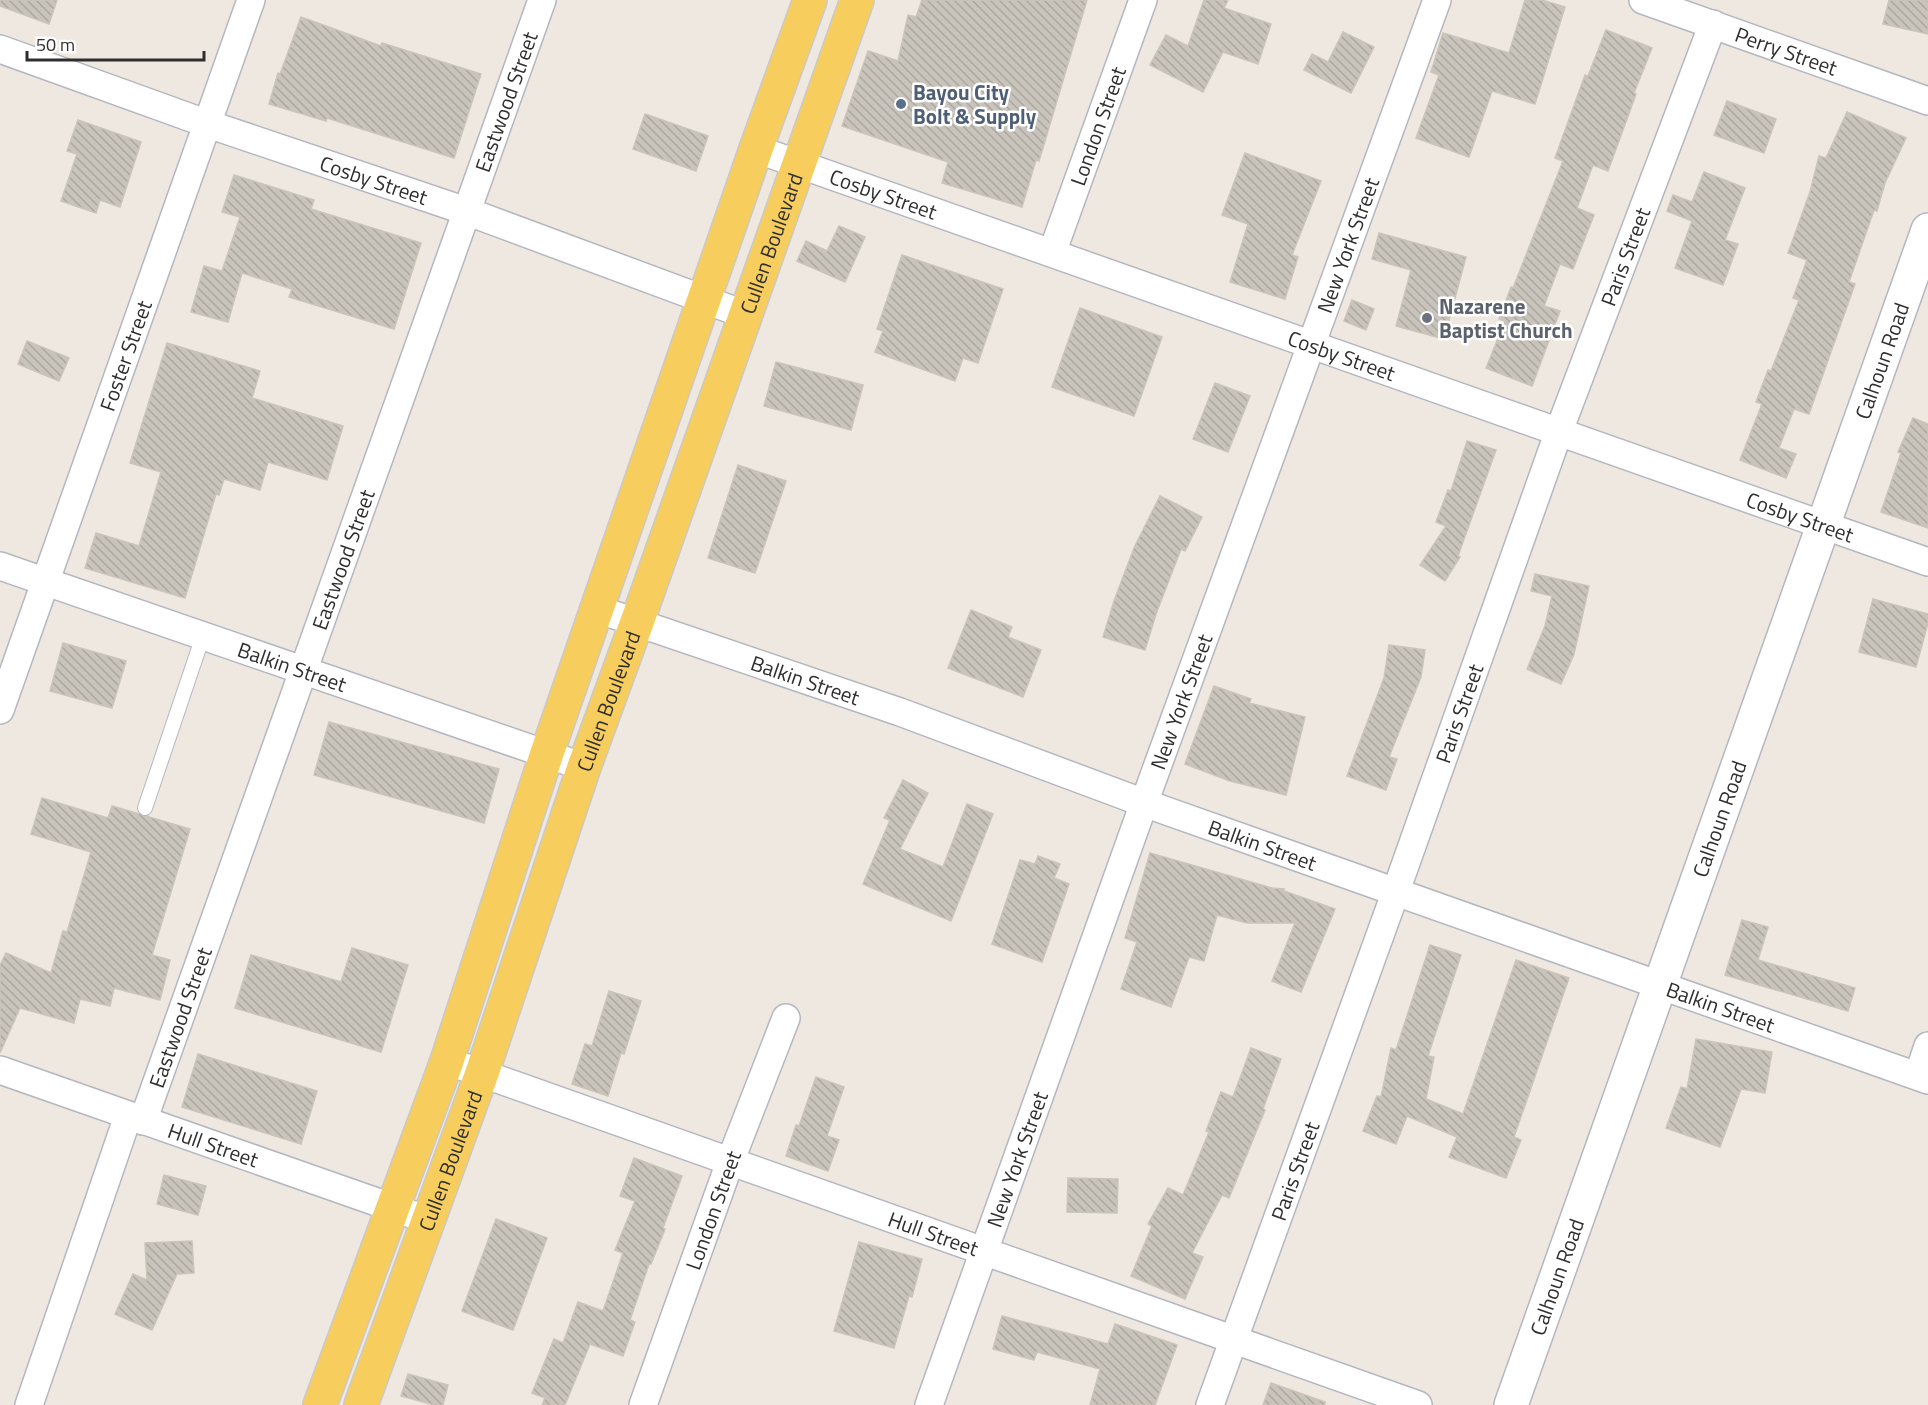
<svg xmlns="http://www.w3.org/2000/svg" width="1928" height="1405" font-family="'Titillium Web',sans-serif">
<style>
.building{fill:url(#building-back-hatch);stroke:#cbc4b9;stroke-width:1.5}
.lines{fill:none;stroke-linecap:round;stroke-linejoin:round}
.lane-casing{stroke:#b4b7c1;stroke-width:16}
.street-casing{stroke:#b4b7c1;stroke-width:30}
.secondary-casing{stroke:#b4b7c1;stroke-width:36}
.primary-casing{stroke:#c9c9c9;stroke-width:36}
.lane{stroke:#fff;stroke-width:14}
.street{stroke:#fff;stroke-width:27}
.secondary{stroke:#fff;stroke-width:33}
.primary{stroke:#f7ce5e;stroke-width:33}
.service-dot{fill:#5c6f8a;stroke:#fff;stroke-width:2}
.worship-dot{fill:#6b7280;stroke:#fff;stroke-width:2}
.labels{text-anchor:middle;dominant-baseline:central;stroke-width:5;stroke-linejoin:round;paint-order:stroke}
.street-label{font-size:21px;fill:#2e2e2e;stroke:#fff}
.service-label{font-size:21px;font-weight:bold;fill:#4e5e75;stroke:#fff;text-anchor:start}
.worship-label{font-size:21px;font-weight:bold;fill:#5b616d;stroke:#fff;text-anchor:start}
</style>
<defs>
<pattern id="building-back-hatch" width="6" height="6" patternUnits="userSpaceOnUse" patternTransform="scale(1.5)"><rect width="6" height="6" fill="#c8c3bb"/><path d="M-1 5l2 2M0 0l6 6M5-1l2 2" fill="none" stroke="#aca8a1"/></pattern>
</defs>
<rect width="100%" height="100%" fill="#efe8e0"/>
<g class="building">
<path d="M0,0H57L49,24L0,6Z"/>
<path d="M922,0H1087L1039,161L1036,160L1022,207L942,183L948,162L842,126L868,51L898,61L908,15L916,17Z"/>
<path d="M1204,0H1228L1224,8L1271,24L1258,64L1223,52L1203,92L1150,65L1166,35L1188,46Z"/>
<path d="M1525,0H1542L1565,7L1535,104L1492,91L1469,157L1416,138L1439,75L1431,72L1443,33L1509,53Z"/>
<path d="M1889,0H1928V34L1883,24Z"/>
<path d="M301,17L381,46L382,43L481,74L454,158L327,118L326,121L269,104L278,73L280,74Z"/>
<path d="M1606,30L1652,48L1634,93L1636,94L1608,171L1593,165L1577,208L1594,215L1573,269L1560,264L1544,306L1560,311L1532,386L1486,368L1505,321L1499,319L1511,287L1513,288L1563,161L1555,158L1585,75L1588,76Z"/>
<path d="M1343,32L1374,47L1351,93L1304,70L1312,54L1328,62Z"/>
<path d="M1727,101L1776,119L1764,153L1714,135Z"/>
<path d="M1847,112L1906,138L1885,183L1877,211L1874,210L1849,282L1855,284L1809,414L1794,409L1779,448L1796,454L1786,478L1740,460L1762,404L1756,402L1768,370L1771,371L1799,300L1793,298L1807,260L1788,253L1810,192L1819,156L1826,158Z"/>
<path d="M645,114L708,136L696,171L633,149Z"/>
<path d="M78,120L141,142L120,207L100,200L96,213L61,201L77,154L67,151Z"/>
<path d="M1245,153L1321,181L1292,255L1298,257L1285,299L1230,282L1248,224L1222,215Z"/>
<path d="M1704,172L1745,188L1725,240L1738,244L1723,285L1675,268L1692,221L1667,211L1673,195L1692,202Z"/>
<path d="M234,175L314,200L311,209L421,243L394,329L289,297L292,289L242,273L228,322L191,312L204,266L222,271L240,217L222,212Z"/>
<path d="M839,226L865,237L845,282L797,261L806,241L827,251Z"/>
<path d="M1379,233L1466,257L1444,339L1396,326L1411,270L1372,259Z"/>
<path d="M902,255L1003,289L978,363L963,358L955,381L875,352L883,331L877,329Z"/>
<path d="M1352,300L1374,309L1366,330L1344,321Z"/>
<path d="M1080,308L1162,337L1134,416L1052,387Z"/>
<path d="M27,341L69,358L59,381L18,364Z"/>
<path d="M167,343L260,371L252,398L343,426L327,480L268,462L260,490L224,479L219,495L216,494L185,598L85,568L96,533L139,546L161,472L130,463Z"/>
<path d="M776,362L863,385L851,430L764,406Z"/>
<path d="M1215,383L1250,396L1228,452L1193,439Z"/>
<path d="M1913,418L1928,424V528L1881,512L1901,453L1898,452Z"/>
<path d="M1467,441L1496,450L1458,556L1460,557L1445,581L1420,565L1446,526L1436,522L1448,490L1451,491Z"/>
<path d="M738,465L786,481L755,573L708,558Z"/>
<path d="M1160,496L1202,517L1185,551L1181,549L1156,614L1145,650L1103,637L1114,601L1134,548Z"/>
<path d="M1535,574L1589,586L1574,654L1561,684L1527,669L1545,626L1552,596L1531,591Z"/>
<path d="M1873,599L1928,614V623L1916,667L1859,652Z"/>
<path d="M971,610L1012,627L1008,637L1041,650L1023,697L948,668Z"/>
<path d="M63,643L126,661L112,708L50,691Z"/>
<path d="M1389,645L1425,650L1421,677L1389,757L1397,759L1386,790L1347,776L1384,678Z"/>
<path d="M1214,686L1251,699L1249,703L1305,717L1286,795L1230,781L1185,764Z"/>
<path d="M329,722L499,769L484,823L314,775Z"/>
<path d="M903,780L928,793L900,849L943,867L967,804L993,814L951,921L863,884L890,820L884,818Z"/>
<path d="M42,798L108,818L112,806L190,829L152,955L170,960L160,1000L114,988L110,1006L80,999L74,1023L20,1008L0,1053V965L6,953L51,973L63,931L67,932L91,852L31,834Z"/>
<path d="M1150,853L1272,888L1284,889V891L1335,909L1301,992L1272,981L1295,923H1247L1217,915L1204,961L1189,957L1171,1007L1121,989L1137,942L1125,938Z"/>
<path d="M1038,856L1060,864L1054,878L1069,884L1042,962L992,944L1020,860L1035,864Z"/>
<path d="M1742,920L1768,927L1758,960L1855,988L1848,1011L1725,975Z"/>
<path d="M1430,945L1461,955L1428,1056L1434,1057L1426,1099L1463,1114L1516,960L1569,978L1514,1137L1521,1140L1506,1178L1449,1157L1457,1137L1407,1116L1396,1144L1363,1131L1377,1096L1381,1097L1391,1048L1396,1050Z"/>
<path d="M352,948L408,965L381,1052L235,1008L251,955L341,982Z"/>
<path d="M609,991L641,1001L624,1054L621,1053L608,1096L572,1084L585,1044L592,1046Z"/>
<path d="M1696,1039L1772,1052L1765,1093L1741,1089L1720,1147L1666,1128L1681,1087L1687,1089Z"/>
<path d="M1251,1048L1281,1059L1263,1109L1265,1110L1229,1198L1222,1195L1192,1253L1203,1257L1185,1299L1131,1276L1152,1226L1148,1224L1168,1188L1183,1195L1209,1132L1206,1131L1221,1092L1233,1097Z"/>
<path d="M198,1054L317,1091L301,1144L182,1107Z"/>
<path d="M816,1077L844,1087L827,1136L839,1140L828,1171L786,1156L796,1125L799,1126Z"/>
<path d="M634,1158L682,1176L663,1228L665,1229L651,1264H649L630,1320L635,1322L623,1356L590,1344L565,1405H542L545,1398L532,1393L554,1339L563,1343L578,1302L603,1311L623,1253L615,1250L635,1201L620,1196Z"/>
<path d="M164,1175L206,1186L198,1215L157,1204Z"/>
<path d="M1068,1178L1118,1179L1117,1213L1067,1212Z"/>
<path d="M496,1219L547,1238L513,1330L462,1311Z"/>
<path d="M192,1241L194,1273L177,1274L152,1330L115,1314L133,1274L147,1280L145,1243Z"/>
<path d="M859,1242L922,1259L912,1297L909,1296L894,1348L834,1331Z"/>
<path d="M1002,1316L1108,1344L1115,1324L1177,1345L1155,1405H1090L1100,1369L1037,1352L1034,1360L993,1349Z"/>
<path d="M408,1374L448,1385L443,1405H434L401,1396Z"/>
<path d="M1271,1383L1325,1402V1405H1263Z"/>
</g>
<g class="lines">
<g class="lane-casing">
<path id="lane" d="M145,808L203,636"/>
</g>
<g class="street-casing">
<g id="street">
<path id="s1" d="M1643,0L1928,101"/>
<path id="s2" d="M0,49L208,124L466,211L746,315"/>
<path id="s3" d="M756,149L1928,562"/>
<path id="s4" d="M1052,253L1143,0"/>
<path id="s5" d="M0,566L584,767"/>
<path id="s6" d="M597,609L900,712L1144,803L1928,1080"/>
<path id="s7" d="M0,710L251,0"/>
<path id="s8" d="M447,1061L1418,1405"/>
<path id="s9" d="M0,1070L428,1220"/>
<path d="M1918,1076L1928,1046"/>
<path id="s10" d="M143,1121L542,0"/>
<path d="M29,1405L128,1116"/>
<path id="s11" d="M643,1405L730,1162L786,1018"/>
<path id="s12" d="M929,1405L1144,803L1437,0"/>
<path id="s13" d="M1210,1405L1396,891L1559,431L1713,24"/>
</g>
</g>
<g class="secondary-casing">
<g id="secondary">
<path id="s14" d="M1511,1405L1928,230"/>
</g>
</g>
<g class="primary-casing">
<g id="primary">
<path d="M320,1405L447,1061L547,753L756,149L810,0"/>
<path id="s15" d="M361,1405L482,1073L584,767L637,622L857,0"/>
</g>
</g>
<use href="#lane" class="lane"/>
<use href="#street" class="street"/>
<use href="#secondary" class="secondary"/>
<use href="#primary" class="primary"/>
</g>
<circle class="service-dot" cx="901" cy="104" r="6"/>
<circle class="worship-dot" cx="1427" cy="318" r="6"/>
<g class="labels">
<g class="street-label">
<text stroke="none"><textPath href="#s1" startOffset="152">Perry Street</textPath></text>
<text stroke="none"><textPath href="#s10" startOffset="1082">Eastwood Street</textPath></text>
<text stroke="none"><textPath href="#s4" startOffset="135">London Street</textPath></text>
<text stroke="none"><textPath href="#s2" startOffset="396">Cosby Street</textPath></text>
<text stroke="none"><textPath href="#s3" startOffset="135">Cosby Street</textPath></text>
<text stroke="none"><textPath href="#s15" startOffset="1232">Cullen Boulevard</textPath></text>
<text stroke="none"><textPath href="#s12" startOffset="1233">New York Street</textPath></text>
<text stroke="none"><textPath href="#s13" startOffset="1221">Paris Street</textPath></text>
<text stroke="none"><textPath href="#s7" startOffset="376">Foster Street</textPath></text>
<text stroke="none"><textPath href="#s3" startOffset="621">Cosby Street</textPath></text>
<text stroke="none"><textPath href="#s14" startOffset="1108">Calhoun Road</textPath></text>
<text stroke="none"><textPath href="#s3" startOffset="1107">Cosby Street</textPath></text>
<text stroke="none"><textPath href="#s10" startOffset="596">Eastwood Street</textPath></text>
<text stroke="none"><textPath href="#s5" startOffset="309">Balkin Street</textPath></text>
<text stroke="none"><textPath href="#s6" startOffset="220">Balkin Street</textPath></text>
<text stroke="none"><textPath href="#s15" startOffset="746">Cullen Boulevard</textPath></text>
<text stroke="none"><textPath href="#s12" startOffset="747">New York Street</textPath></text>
<text stroke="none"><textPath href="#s13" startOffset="735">Paris Street</textPath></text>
<text stroke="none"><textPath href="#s14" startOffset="622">Calhoun Road</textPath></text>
<text stroke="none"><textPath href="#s6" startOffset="706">Balkin Street</textPath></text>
<text stroke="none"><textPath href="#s6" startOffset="1192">Balkin Street</textPath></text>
<text stroke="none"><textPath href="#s10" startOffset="110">Eastwood Street</textPath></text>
<text stroke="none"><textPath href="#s9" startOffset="226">Hull Street</textPath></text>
<text stroke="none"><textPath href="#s12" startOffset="261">New York Street</textPath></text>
<text stroke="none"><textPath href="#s15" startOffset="260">Cullen Boulevard</textPath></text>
<text stroke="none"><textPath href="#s13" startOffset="249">Paris Street</textPath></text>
<text stroke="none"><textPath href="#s11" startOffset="207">London Street</textPath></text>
<text stroke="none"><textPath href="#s8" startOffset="516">Hull Street</textPath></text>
<text stroke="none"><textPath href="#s14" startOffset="136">Calhoun Road</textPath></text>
</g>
<g class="service-label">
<text x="913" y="92">Bayou City<tspan x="913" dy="24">Bolt &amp; Supply</tspan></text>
</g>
<g class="worship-label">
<text x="1439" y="306">Nazarene<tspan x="1439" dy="24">Baptist Church</tspan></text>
</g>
</g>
<path d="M27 51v9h177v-9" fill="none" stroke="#2e2e2e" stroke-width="3"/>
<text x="36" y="51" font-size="18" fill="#2e2e2e" stroke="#ffffff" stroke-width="4.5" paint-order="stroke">50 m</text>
</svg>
